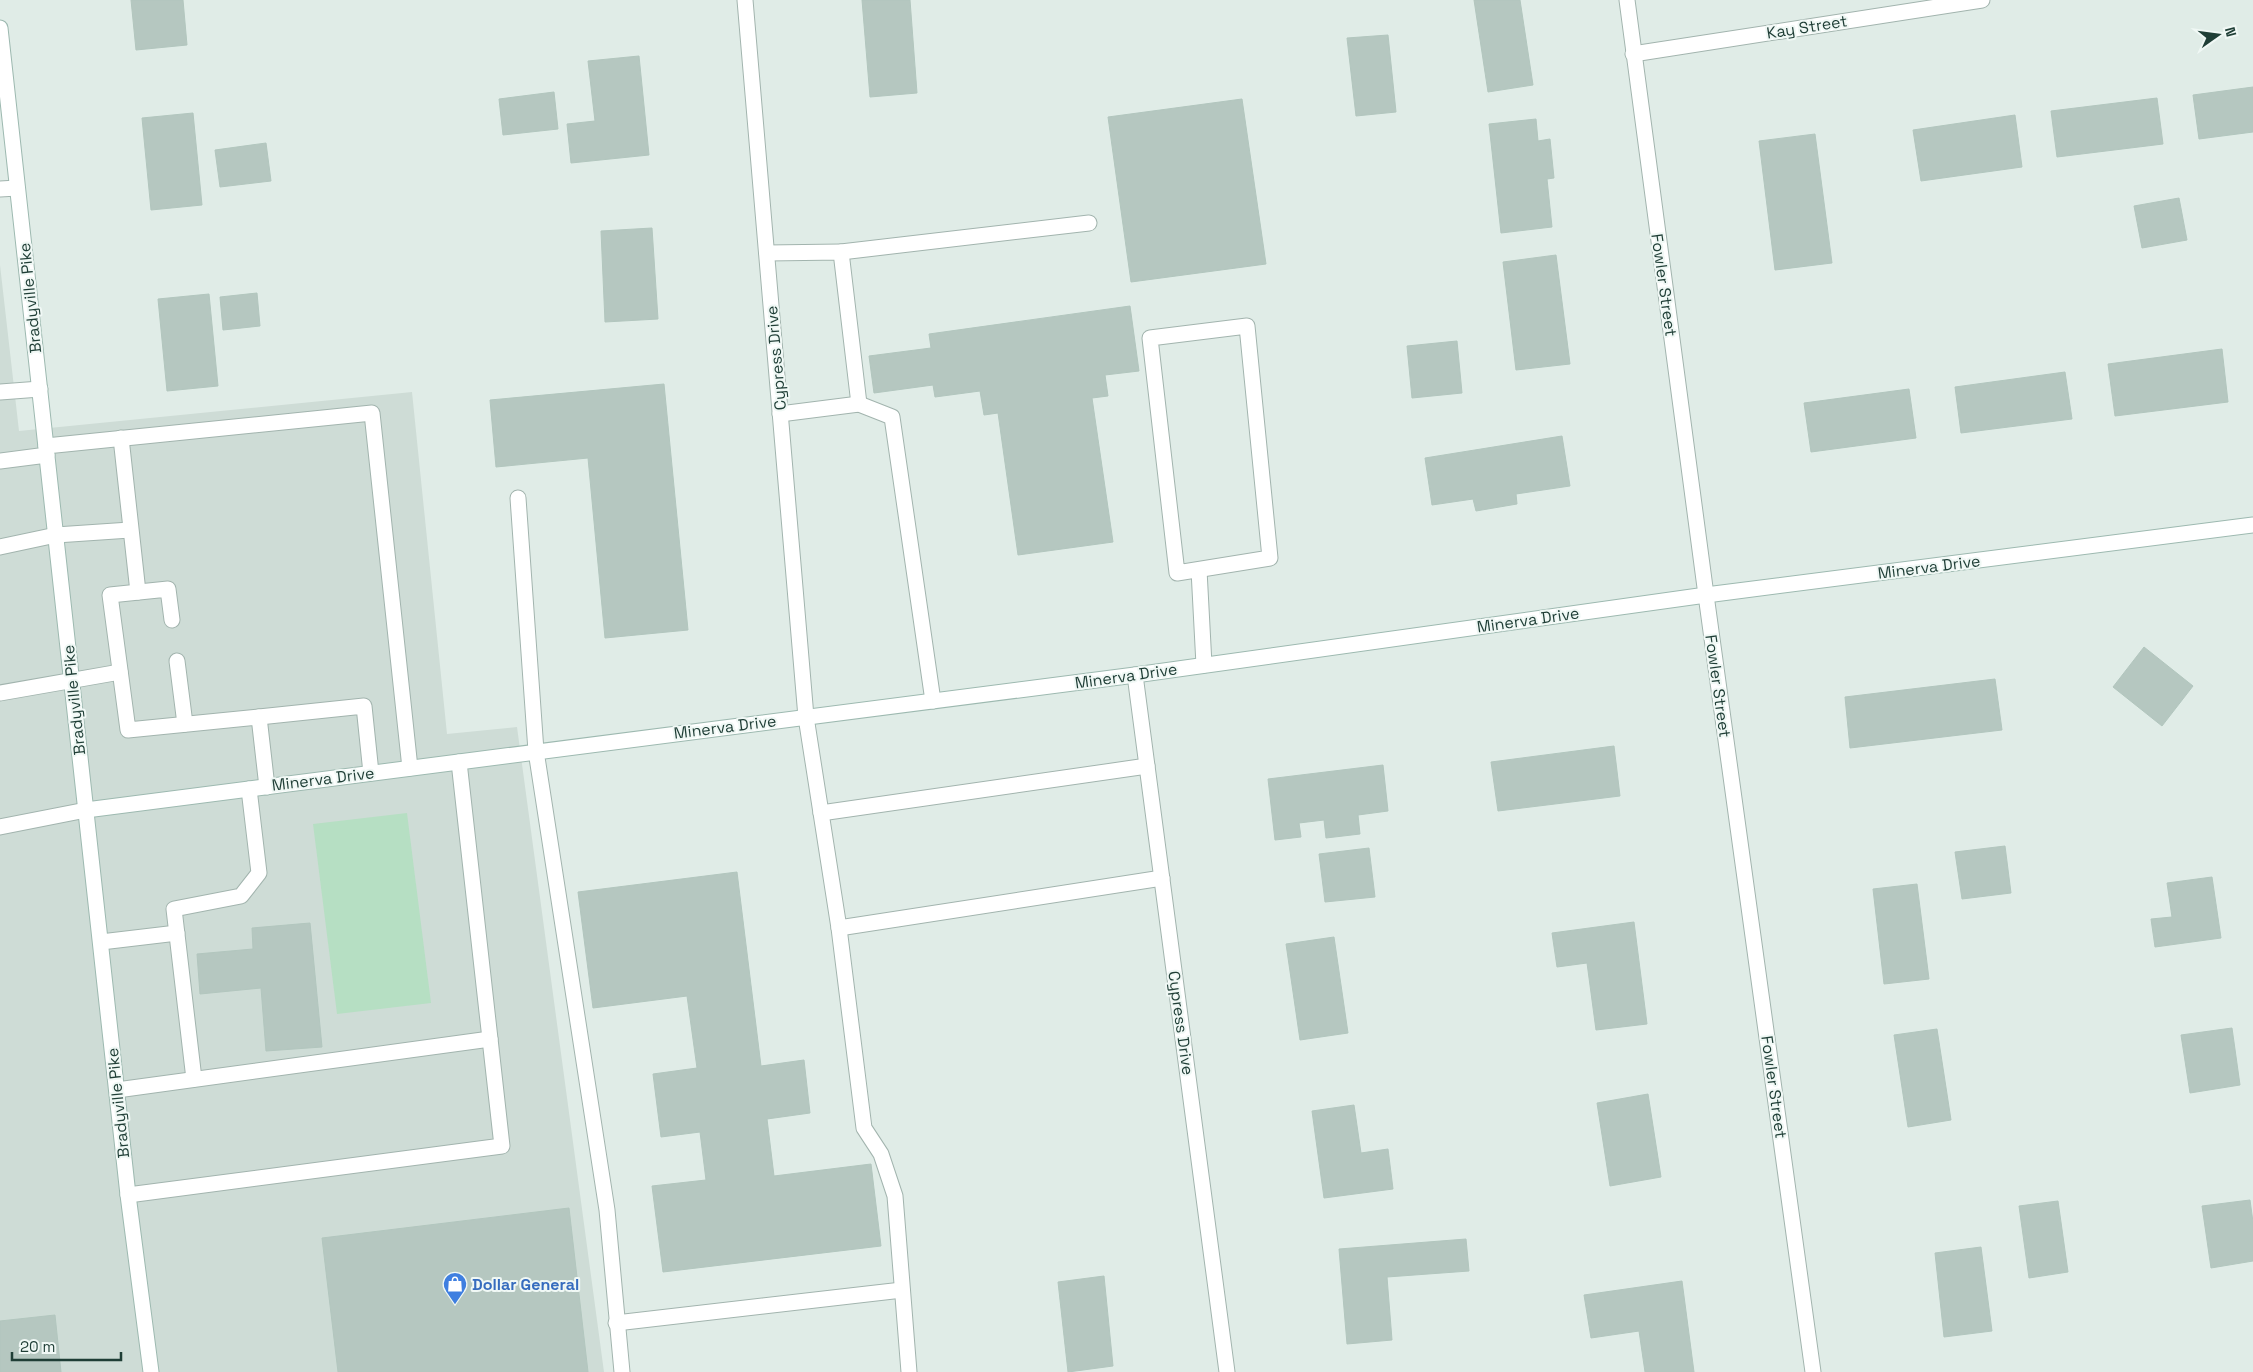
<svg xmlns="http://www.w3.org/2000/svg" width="2253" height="1372" font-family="'Space Grotesk',sans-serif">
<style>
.built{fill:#cedcd6}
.green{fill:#b6dfc3}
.building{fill:#b5c7c0;stroke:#b2c6be}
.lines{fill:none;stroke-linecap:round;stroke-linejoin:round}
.lane-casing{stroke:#a2b4ae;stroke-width:17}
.street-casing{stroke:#a2b4ae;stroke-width:17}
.secondary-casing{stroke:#9db9b0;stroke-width:17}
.lane{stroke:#fff;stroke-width:15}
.street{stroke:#fff;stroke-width:15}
.secondary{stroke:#fff;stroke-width:15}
.labels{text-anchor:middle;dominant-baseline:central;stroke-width:4;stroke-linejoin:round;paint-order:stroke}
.street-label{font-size:16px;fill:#1f3e36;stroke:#f0f8f5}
.shop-label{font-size:16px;font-weight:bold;fill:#366cbe;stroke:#f0f8f5;text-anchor:start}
</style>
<rect width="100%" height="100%" fill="#e0ece7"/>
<path class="built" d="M0,265L19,431L412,392L447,734L517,727L604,1372H0Z"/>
<path class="green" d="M407,813L431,1003L337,1014L313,824Z"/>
<g class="building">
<path d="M131,0H183L187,45L136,50Z"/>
<path d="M862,0H910L917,93L870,97Z"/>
<path d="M1474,0H1520L1533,85L1488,92Z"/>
<path d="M1388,35L1396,112L1356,116L1347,38Z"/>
<path d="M639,56L649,155L571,163L567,124L595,121L588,61Z"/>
<path d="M2253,87V132L2199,139L2193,95Z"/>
<path d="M554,92L558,129L503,135L499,99Z"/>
<path d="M2157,98L2163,144L2057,157L2051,111Z"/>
<path d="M1242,99L1266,264L1131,282L1108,117Z"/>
<path d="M193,113L202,205L151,210L142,118Z"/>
<path d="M2015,115L2022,167L1921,181L1913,130Z"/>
<path d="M1536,119L1538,141L1550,139L1554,178L1547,179L1552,227L1501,233L1489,124Z"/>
<path d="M1815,134L1832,263L1775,270L1759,141Z"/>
<path d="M266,143L271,181L220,187L215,150Z"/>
<path d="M2179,198L2187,240L2142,248L2134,206Z"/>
<path d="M652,228L658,319L605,322L601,231Z"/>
<path d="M1556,255L1570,364L1516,370L1503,262Z"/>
<path d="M257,293L260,326L223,330L220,297Z"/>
<path d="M209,294L218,386L167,391L158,299Z"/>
<path d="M1130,306L1139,371L1105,375L1108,396L1092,398L1113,542L1018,555L998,413L984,415L980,391L935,397L933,385L874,393L869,356L931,348L929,334Z"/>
<path d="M1457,341L1462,393L1412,398L1407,346Z"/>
<path d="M2222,349L2228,402L2115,416L2108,364Z"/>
<path d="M2065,372L2072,419L1961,433L1955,387Z"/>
<path d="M664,384L688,630L605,638L588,458L496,467L490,400Z"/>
<path d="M1909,389L1916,438L1811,452L1804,403Z"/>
<path d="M1562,436L1570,486L1516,494L1517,504L1476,511L1473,499L1432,505L1425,458Z"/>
<path d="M2144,647L2193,686L2162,726L2113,687Z"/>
<path d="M1995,679L2002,730L1850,748L1845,697Z"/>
<path d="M1614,746L1620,796L1498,811L1491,762Z"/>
<path d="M1383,765L1388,811L1358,815L1360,834L1326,838L1324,820L1299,823L1301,837L1275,840L1268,779Z"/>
<path d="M2005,846L2011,893L1962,899L1955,852Z"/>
<path d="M1369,848L1375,897L1325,902L1319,854Z"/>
<path d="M737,872L761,1066L804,1060L810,1113L767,1119L774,1176L871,1164L881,1246L663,1272L652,1186L706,1180L700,1132L661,1137L653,1074L697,1068L687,996L593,1008L578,892Z"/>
<path d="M2212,877L2221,938L2155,947L2151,919L2172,917L2167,883Z"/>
<path d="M1917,884L1929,979L1884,984L1873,889Z"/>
<path d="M1634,922L1647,1024L1596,1030L1587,963L1557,967L1552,933Z"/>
<path d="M310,923L322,1047L266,1051L261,988L200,994L197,954L253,949L252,928Z"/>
<path d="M1334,937L1348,1033L1300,1040L1286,944Z"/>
<path d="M2232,1028L2240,1085L2190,1093L2181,1035Z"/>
<path d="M1937,1029L1951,1120L1908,1127L1894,1035Z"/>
<path d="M1648,1094L1661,1177L1610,1186L1597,1103Z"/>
<path d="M1354,1105L1361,1153L1388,1149L1393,1189L1324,1198L1312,1111Z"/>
<path d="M2250,1200L2253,1222V1261L2211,1268L2202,1206Z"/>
<path d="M2058,1201L2068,1272L2029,1278L2019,1206Z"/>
<path d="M569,1208L588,1372H338L322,1238Z"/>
<path d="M1466,1239L1469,1271L1387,1277L1392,1340L1347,1344L1339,1249Z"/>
<path d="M1981,1247L1992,1331L1944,1337L1935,1253Z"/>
<path d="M1104,1276L1113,1366L1068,1372L1058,1282Z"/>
<path d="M1682,1281L1694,1372H1645L1639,1331L1591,1338L1584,1295Z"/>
<path d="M55,1315L61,1372H0V1321Z"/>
</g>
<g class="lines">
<g class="lane-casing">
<g id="lane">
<path d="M0,189L17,188"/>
<path d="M841,252L1089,223"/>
<path d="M767,253L841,252L859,404"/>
<path d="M1247,326L1270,558L1177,573L1150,338Z"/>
<path d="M0,392L40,389"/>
<path d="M780,414L859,404L892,417L933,701"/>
<path d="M121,438L138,592"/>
<path d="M46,446L372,413L410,768"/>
<path d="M0,461L47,455"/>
<path d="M518,498L536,751L607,1210L622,1372"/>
<path d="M0,547L56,535L130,530"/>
<path d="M1199,570L1204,665"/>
<path d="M172,620L168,589L110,595L128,730L259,717L267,787"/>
<path d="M177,661L185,724"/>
<path d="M0,693L120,672"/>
<path d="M259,717L364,706L371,773"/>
<path d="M806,717L839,928L1162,878"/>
<path d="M821,813L1147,766"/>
<path d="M839,928L864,1128L881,1154L895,1196L909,1372"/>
<path d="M101,942L177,933"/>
<path d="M194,1079L174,909L241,896L259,873L249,789"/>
<path d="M117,1090L490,1039"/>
<path d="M128,1195L502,1146L459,762"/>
<path d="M616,1323L902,1290"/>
</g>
</g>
<g class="street-casing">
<g id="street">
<path d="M745,0L806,717"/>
<path d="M1627,0L1706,595L1813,1372"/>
<path d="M1633,54L1982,0"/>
<path d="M1135,675L1227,1372"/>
<path d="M0,827L86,810"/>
</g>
</g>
<g class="secondary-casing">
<g id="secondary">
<path d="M0,28L128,1195L151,1372"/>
<path d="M86,810L1135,675L1706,595L2253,525"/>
</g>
</g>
<use href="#lane" class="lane"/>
<use href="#street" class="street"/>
<use href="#secondary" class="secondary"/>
</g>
<defs>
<g id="shop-pin" transform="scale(1.25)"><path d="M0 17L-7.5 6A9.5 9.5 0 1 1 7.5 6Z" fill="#3f7fe0" stroke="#f0f8f5"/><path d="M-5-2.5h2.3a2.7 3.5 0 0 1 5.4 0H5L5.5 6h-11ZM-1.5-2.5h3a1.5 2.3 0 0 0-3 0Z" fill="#fff"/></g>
</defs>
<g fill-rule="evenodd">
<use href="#shop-pin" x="455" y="1284"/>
</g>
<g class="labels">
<g class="street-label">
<text transform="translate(1807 27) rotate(-9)">Kay Street</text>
<text transform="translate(1664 285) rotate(82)">Fowler Street</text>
<text transform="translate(30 298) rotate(-96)">Bradyville Pike</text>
<text transform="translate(776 358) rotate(-95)">Cypress Drive</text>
<text transform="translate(1929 567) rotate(-7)">Minerva Drive</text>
<text transform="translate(1528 620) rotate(-8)">Minerva Drive</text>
<text transform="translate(1126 676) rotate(-8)">Minerva Drive</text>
<text transform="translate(1718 686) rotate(82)">Fowler Street</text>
<text transform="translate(74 700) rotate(-96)">Bradyville Pike</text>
<text transform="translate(725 727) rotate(-7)">Minerva Drive</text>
<text transform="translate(323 779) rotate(-7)">Minerva Drive</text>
<text transform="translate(1181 1023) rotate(82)">Cypress Drive</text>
<text transform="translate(1774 1087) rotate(82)">Fowler Street</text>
<text transform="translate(118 1103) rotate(-96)">Bradyville Pike</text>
</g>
<g class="shop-label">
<text x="472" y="1284">Dollar General</text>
</g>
</g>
<g transform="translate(2218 35) rotate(76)" stroke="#f0f8f5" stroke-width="4" paint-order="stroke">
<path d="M0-4L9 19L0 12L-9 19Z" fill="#1f3e36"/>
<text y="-8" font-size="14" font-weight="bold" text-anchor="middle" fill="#1f3e36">N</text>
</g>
<path d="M12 1352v8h109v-8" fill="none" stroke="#1f3e36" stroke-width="2.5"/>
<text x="20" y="1352" font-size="15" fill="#1f3e36" stroke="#f0f8f5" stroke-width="4" paint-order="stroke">20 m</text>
</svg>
